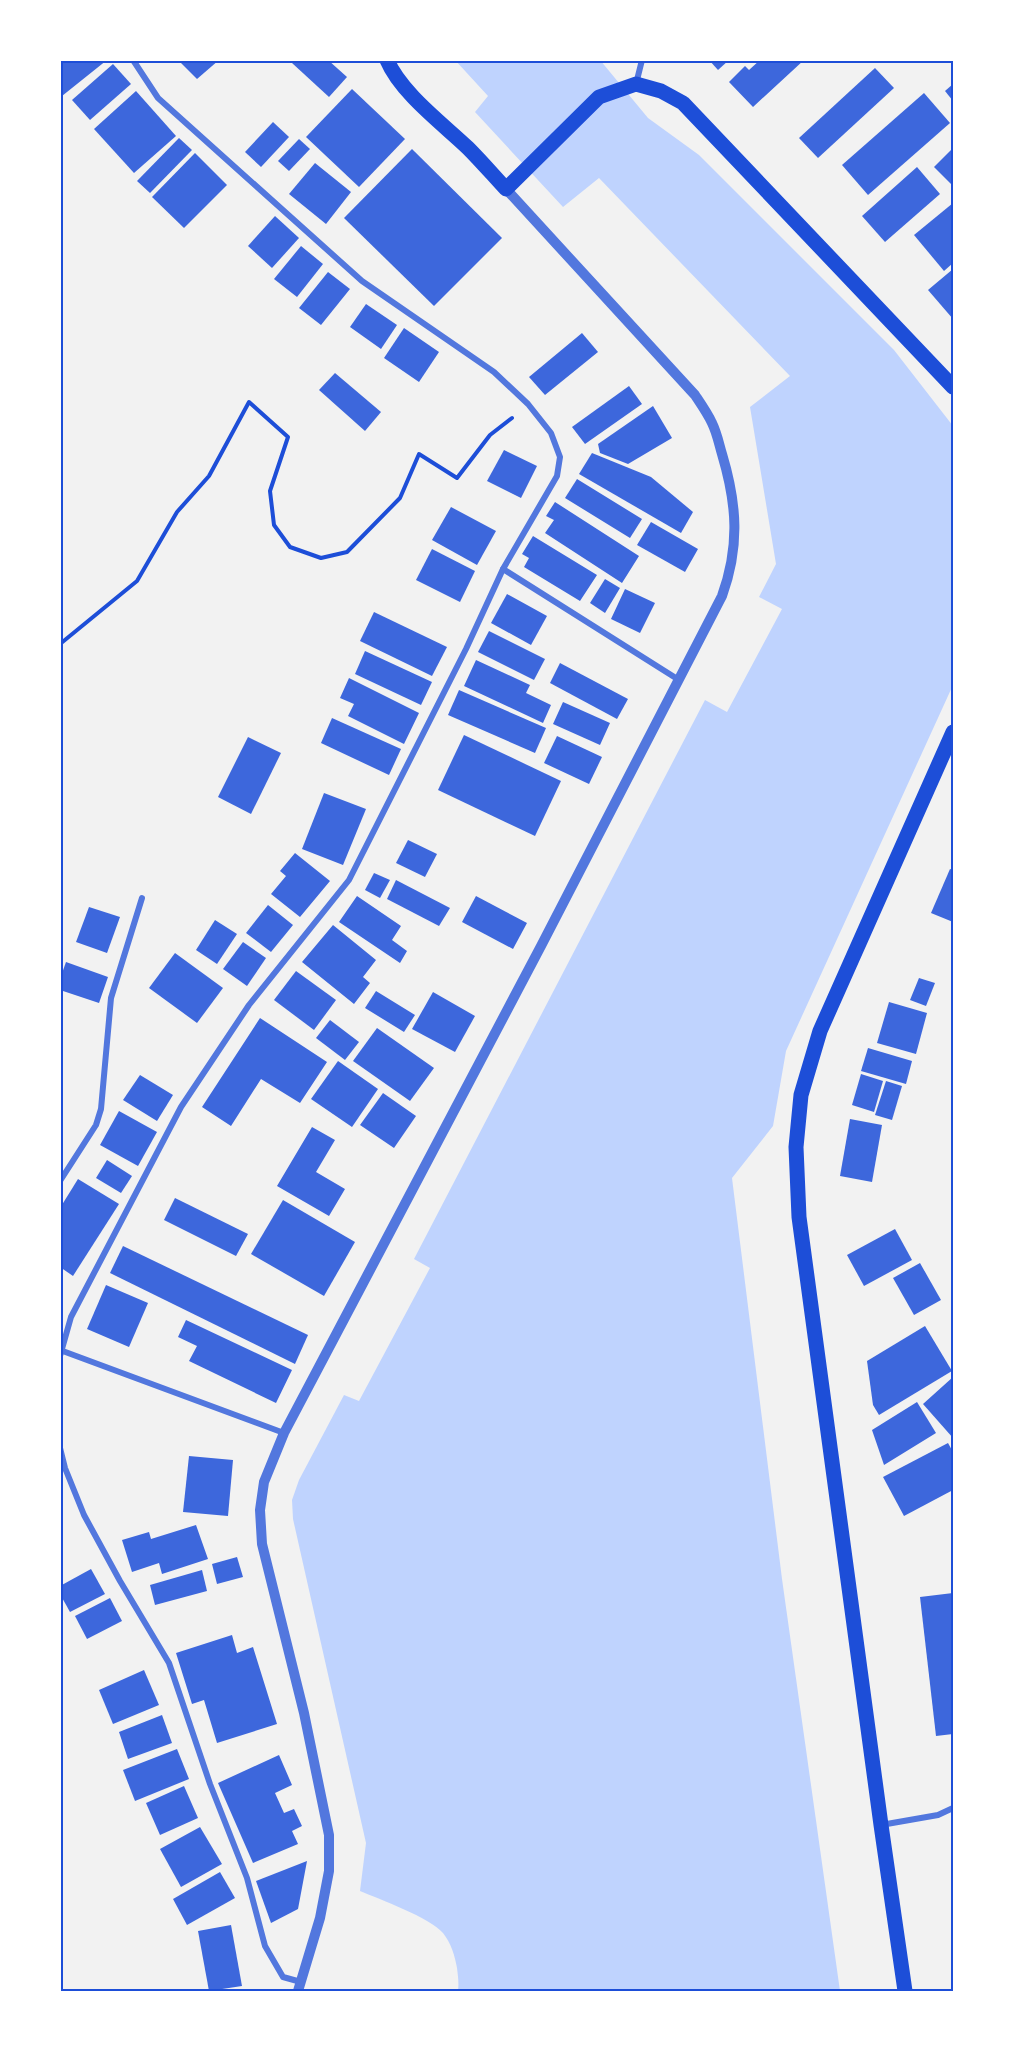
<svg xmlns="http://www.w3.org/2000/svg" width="1013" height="2051" font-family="'Public Sans',sans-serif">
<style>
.water{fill:#bfd3fe}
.building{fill:#3d67dc}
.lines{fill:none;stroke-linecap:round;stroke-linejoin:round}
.path{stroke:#1d4ed8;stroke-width:4}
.minor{stroke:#5277de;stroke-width:6}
.tertiary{stroke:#5277de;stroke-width:10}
.primary{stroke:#1d4ed8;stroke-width:15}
.neatline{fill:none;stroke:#1d4ed8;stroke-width:2}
</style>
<rect width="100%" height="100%" fill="#f2f2f2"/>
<path class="water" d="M455,60H600L648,118L699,155L894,350L953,426V685L786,1051L773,1126L732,1178L782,1579L840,1991H458C459,1983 458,1976 457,1968C455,1956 451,1943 443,1933C429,1917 381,1900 360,1891L366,1843L293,1519L292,1500L299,1480L344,1395L359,1401L430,1268L414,1259L705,700L727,712L782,609L759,597L776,564L750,407L790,376L599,178L563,207L475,112L488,96Z"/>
<g class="building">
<path d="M60,60H107L62,96L60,94Z"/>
<path d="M178,60H219L197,79Z"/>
<path d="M295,60H328L347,77L329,97L292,63Z"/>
<path d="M709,60H729L718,70Z"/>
<path d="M760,60H804L753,107L729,82L745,66L749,70Z"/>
<path d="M113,64L131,84L90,120L72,100Z"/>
<path d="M875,68L894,88L818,158L799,138Z"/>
<path d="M953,84V101L945,91Z"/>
<path d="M352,89L405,139L359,187L306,137Z"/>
<path d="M136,91L176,136L134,173L94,129Z"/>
<path d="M924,93L950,123L868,195L842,165Z"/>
<path d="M273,122L289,137L261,167L245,152Z"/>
<path d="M179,138L192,150L150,193L137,181Z"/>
<path d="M299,139L310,149L289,171L278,161Z"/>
<path d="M953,148V186L934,167Z"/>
<path d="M412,149L502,238L434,306L344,218Z"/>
<path d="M195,153L227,185L184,228L152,197Z"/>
<path d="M315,163L351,192L326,224L289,194Z"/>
<path d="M917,167L940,194L885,242L862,216Z"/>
<path d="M953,203V263L944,271L914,235Z"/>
<path d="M275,216L299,238L272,268L248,246Z"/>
<path d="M301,246L323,264L297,297L274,279Z"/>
<path d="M953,269V319L928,290Z"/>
<path d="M328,272L350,289L321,325L299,308Z"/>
<path d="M366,304L397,325L381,349L350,327Z"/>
<path d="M404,328L439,352L419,382L384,358Z"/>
<path d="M582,333L598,352L545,395L529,377Z"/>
<path d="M335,373L381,412L365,431L319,390Z"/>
<path d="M629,386L642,404L585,444L572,427Z"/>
<path d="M653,406L672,438L628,464L600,453L598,444Z"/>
<path d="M504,450L537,466L521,498L487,481Z"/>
<path d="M592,453L651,477L693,512L681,533L579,474Z"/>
<path d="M577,479L642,519L630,538L565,498Z"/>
<path d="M555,502L639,556L622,583L545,533L554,520L546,516Z"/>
<path d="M451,507L496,531L477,565L432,540Z"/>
<path d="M651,522L698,549L685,572L637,545Z"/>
<path d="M533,536L597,575L580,601L524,567L529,558L522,554Z"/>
<path d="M432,549L475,571L460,602L416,580Z"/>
<path d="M605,579L620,588L605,613L590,603Z"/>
<path d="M625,589L655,603L640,633L611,619Z"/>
<path d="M507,594L547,616L531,645L491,623Z"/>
<path d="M374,612L447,647L432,676L360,641Z"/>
<path d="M489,631L545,659L534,680L478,652Z"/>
<path d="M365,651L432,682L421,705L355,674Z"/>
<path d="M476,660L530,685L526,693L551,705L543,723L464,686Z"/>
<path d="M560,663L628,699L617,719L550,683Z"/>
<path d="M349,678L419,713L404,744L348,716L354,704L340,698Z"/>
<path d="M459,690L546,728L535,753L448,715Z"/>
<path d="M563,702L610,723L600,745L553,724Z"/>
<path d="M332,718L401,749L389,775L321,743Z"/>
<path d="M464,735L561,781L535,836L438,790Z"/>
<path d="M557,736L602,757L589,784L544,763Z"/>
<path d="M248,737L281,753L251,814L218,797Z"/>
<path d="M324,793L366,809L343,865L302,849Z"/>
<path d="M408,840L437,854L425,877L396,863Z"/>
<path d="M295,853L330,881L300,917L271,894L286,876L280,871Z"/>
<path d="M950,869L953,870V922L931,913Z"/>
<path d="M374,873L390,880L380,898L365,890Z"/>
<path d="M396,880L450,908L439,926L387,899Z"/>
<path d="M357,896L401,926L392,940L407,951L400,963L339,922Z"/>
<path d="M476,896L527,923L513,949L462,922Z"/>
<path d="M268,905L293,925L271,952L246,933Z"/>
<path d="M89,907L120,917L107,953L76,942Z"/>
<path d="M215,920L237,934L217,964L196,950Z"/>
<path d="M333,925L376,960L363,977L370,983L354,1004L302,962Z"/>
<path d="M243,942L266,958L247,986L223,969Z"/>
<path d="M175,953L223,988L197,1023L149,988Z"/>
<path d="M66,962L108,977L99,1003L60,990V979Z"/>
<path d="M296,971L336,1000L314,1030L274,1000Z"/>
<path d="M919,978L935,983L926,1006L910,1000Z"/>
<path d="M376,991L415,1015L404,1032L365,1008Z"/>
<path d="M433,992L475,1016L455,1052L412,1029Z"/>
<path d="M889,1002L927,1013L916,1054L877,1043Z"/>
<path d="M260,1018L327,1062L300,1103L261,1079L231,1126L202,1107Z"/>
<path d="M330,1020L359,1042L345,1060L316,1038Z"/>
<path d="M377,1028L434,1068L410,1101L353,1061Z"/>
<path d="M868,1048L912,1061L906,1084L861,1071Z"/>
<path d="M338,1061L378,1089L352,1127L311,1099Z"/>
<path d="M861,1074L883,1081L874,1112L852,1105Z"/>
<path d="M140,1075L173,1095L157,1121L123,1100Z"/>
<path d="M886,1081L902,1086L892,1120L875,1115Z"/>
<path d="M383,1093L416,1116L394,1148L360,1125Z"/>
<path d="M119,1111L157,1132L138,1166L100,1145Z"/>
<path d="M850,1119L882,1125L872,1182L840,1176Z"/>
<path d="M312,1127L335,1140L316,1172L345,1189L329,1216L277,1186Z"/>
<path d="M107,1160L132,1176L121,1193L96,1178Z"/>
<path d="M78,1179L119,1204L73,1276L60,1267V1208Z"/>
<path d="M175,1198L248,1234L236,1256L164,1220Z"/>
<path d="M283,1200L355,1242L324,1296L251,1254Z"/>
<path d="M895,1229L912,1260L864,1286L847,1255Z"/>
<path d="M123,1246L308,1335L295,1364L110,1273Z"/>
<path d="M920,1263L941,1300L914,1315L893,1278Z"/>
<path d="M106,1285L148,1303L129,1347L87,1329Z"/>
<path d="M186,1320L292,1370L276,1403L189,1361L197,1346L178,1337Z"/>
<path d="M925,1326L952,1371L879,1415L873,1405L867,1361Z"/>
<path d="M953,1377V1438L923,1404Z"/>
<path d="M917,1402L936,1433L884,1465L872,1430Z"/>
<path d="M948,1443L953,1452V1490L904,1516L883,1477Z"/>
<path d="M189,1456L233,1460L228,1516L183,1512Z"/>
<path d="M196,1525L208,1559L162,1574L159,1563L132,1572L122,1540L149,1532L151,1539Z"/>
<path d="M237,1557L243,1577L217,1584L212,1564Z"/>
<path d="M91,1569L105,1594L70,1612L60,1594V1586Z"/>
<path d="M202,1570L207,1591L155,1605L150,1585Z"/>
<path d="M953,1593V1734L936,1736L920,1597Z"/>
<path d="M110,1598L122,1621L87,1639L75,1616Z"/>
<path d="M232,1635L237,1653L253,1647L277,1724L217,1743L204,1700L192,1704L176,1653Z"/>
<path d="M144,1670L159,1705L113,1724L99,1690Z"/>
<path d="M162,1715L172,1743L128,1759L119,1732Z"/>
<path d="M177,1749L189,1779L135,1801L123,1770Z"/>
<path d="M279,1755L292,1785L275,1793L284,1813L294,1809L302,1826L292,1831L298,1844L253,1863L218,1783Z"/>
<path d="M184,1786L198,1818L160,1835L146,1803Z"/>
<path d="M200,1827L222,1864L181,1887L160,1849Z"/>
<path d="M307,1861L298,1909L271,1923L256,1881Z"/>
<path d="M220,1872L235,1898L187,1925L173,1899Z"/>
<path d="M231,1925L242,1986L209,1991L198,1931Z"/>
</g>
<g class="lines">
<path class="path" d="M60,644L137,581L177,512L209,476L249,402L288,437L270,491L274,525L290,547L321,558L347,552L400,498L419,454L457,478L490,435L512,418"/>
<g class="minor">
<path d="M636,84L642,60"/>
<path d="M503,569L679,680"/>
<path d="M60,1181L96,1125L101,1109L111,998L142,898"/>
<path d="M60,1350L284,1433"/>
<path d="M60,1356L71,1317L181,1107L249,1005L349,880L466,649L503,569L557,476L560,457L551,433L528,404L494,372L362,281L158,98L133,60"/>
<path d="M60,1448L65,1468L84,1515L120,1581L169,1663L210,1784L247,1878L265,1946L283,1977L301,1982"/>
<path d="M881,1825L938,1815L953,1808"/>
</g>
<path class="tertiary" d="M298,1991L320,1918L329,1871V1835L304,1713L262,1544L260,1510L264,1482L284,1433L541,946L722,596C740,546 737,504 722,454C719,444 717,433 712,423C708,414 701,404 695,395L506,189"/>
<g class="primary">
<path d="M387,60C401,93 443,124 468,148C481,161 493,175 506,189L599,97L636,84L661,91L683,103L953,387"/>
<path d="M905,1991L881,1825L799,1217L796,1147L801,1095L820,1031L953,732"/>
</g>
</g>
<rect width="1013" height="2051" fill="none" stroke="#ffffff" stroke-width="123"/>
<rect x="62" y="62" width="890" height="1928" class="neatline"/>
</svg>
